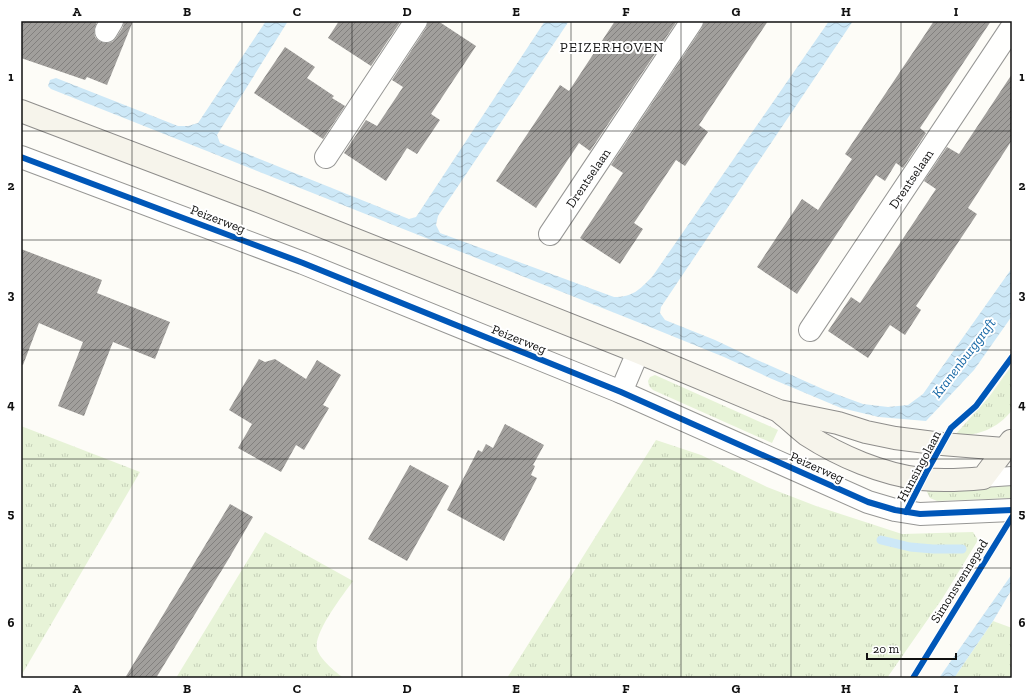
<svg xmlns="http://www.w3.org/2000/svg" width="1033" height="699" font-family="'Zilla Slab',serif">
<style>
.grass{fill:url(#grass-tufts)}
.water{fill:url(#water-waves)}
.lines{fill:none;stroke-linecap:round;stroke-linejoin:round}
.stream{stroke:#cde8f7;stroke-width:9}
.building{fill:url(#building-hatch)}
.lane-casing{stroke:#979795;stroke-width:20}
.street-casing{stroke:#979795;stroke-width:24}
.secondary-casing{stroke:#8e8d8b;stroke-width:24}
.lane{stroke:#fffffe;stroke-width:18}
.street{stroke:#fffffe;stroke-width:22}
.secondary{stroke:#f6f4eb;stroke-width:22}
.cycleway-casing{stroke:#fff;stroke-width:8}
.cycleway{stroke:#0057b8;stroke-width:6}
.grid{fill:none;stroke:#111;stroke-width:1;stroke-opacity:0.55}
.labels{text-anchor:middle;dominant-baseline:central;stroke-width:4;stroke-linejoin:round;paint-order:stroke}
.street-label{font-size:13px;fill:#111;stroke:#fff}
.neighbourhood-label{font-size:14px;letter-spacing:1px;fill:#111;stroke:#fff}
.water-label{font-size:14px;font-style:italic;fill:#1768a6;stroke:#fff}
.neatline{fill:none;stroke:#111;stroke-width:1.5}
.grid-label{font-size:13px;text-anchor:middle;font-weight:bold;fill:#111}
</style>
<defs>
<pattern id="grass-tufts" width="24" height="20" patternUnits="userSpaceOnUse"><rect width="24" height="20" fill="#e7f3d7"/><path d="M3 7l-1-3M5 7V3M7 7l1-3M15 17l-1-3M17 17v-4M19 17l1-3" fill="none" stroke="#c5cfb8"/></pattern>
<pattern id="water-waves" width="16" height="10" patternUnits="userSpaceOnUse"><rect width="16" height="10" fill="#cde8f7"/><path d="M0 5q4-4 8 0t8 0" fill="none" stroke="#afc6d3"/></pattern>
<pattern id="building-hatch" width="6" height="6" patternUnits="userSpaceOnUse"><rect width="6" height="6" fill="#a19f9c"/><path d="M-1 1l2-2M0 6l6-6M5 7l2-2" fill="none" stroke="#82807e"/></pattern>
</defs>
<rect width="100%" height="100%" fill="#fdfcf7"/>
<g class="grass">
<path d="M1012,365V410C998,429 977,436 954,436L989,397Z"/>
<path d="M655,375L778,430L772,443L653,390L649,386L648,381L650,377Z"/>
<path d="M21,426L140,472L21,676Z"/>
<path d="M656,440L701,455L767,487L816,506L902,534L973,532L978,540L942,599L887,678H507Z"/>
<path d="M1012,484V498L937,501L930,498L927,492L928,488L965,490Z"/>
<path d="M265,532L353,581C343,595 313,633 317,649C320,659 335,672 344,678H176Z"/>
<path d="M993,621L1012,628V678H954Z"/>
</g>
<g class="water">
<path d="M266,21H288L217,135L220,143L409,219L416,217L545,21H569L438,216L436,225L440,233L614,297C633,297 639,290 652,277L829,21H853L661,307L660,313L665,320L715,340L755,359L825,390L863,404L888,407L908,405L923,394L1012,268V316L974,370L926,421L879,417L841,408L772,379L724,357L640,323L51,89L48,86L50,80L56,78L178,126H188L198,123Z"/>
<path d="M1012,574V589L993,621L954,678H939Z"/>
</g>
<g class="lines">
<path class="stream" d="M881,540L910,547L933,549H962"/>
</g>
<g class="building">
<path d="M21,21H97L94,30L95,37L99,41L106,43L112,42L116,38L123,27L124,21H133L107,85L87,77L85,80L21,58Z"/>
<path d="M339,21H401L371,66L328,38Z"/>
<path d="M428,21H438L476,46L431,114L440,120L417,154L407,148L386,181L344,153L366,120L377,126L403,87L392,80L426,28Z"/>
<path d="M615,21H677L590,151L579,143L536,208L496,181L560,85L569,91Z"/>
<path d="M704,21H768L699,125L708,132L685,166L676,160L634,223L643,229L620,264L580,238L623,173L611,165L702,28Z"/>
<path d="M934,21H991L920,128L926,133L903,168L896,163L885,181L876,175L797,294L757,267L802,199L818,210L852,159L845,154Z"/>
<path d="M285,47L315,67L307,78L334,96L332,98L345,106L323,139L254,93Z"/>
<path d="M1012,74V140L968,208L977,214L916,306L921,310L905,335L890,325L868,358L828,331L851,297L860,303L936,189L924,181L947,147L959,154Z"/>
<path d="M21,249L102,280L97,293L170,322L155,359L113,342L84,416L58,406L83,342L39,323L23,365L21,364Z"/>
<path d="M259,359L265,362L275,359L306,379L317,360L341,375L323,405L329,408L304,450L296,445L281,472L238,448L252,424L229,410Z"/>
<path d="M505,424L544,445L533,465L535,466L531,475L537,478L504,541L447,510L478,450L482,452L486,444L493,448Z"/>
<path d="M410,465L449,486L407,561L368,539Z"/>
<path d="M230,504L253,517L228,560L156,678H125Z"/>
</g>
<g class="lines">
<g class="lane-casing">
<path id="lane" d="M983,478L1012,476"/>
</g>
<g class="street-casing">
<g id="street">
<path d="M106,31L112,21"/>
<path d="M21,157L303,263L621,392L868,502L895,510L920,514L1012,510"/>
<path d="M326,157L416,21"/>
<path d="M550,234L692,21"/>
<path d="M810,330L1012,27"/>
<path d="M621,392L638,352"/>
</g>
</g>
<g class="secondary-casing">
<g id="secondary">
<path d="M21,111L258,201L638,352L779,411L838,423L866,432L895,438L942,444L1004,449"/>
<path d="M781,413C790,420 798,428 807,435C841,457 882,474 921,479C942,481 963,480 983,478L1011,441"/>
</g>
</g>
<use href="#lane" class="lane"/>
<use href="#street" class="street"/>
<use href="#secondary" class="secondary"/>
<g class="cycleway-casing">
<g id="cycleway">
<path d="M21,157L303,263L621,392L868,502L895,510L920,514L1012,510"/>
<path d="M906,512L927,471L951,428L976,406L1012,357"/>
<path d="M913,678L1012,517"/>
</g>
</g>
<use href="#cycleway" class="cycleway"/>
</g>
<path class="grid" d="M132,21V678M242,21V678M352,21V678M462,21V678M571,21V678M681,21V678M791,21V678M901,21V678M21,131H1012M21,240H1012M21,350H1012M21,459H1012M21,568H1012"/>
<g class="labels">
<g class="street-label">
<text transform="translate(588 178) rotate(-56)">Drentselaan</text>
<text transform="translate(911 179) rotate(-56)">Drentselaan</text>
<text transform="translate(218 219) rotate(21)">Peizerweg</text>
<text transform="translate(519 339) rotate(22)">Peizerweg</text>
<text transform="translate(919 466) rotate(-62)">Hunsingolaan</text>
<text transform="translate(817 467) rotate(24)">Peizerweg</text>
<text transform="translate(959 581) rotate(-58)">Simonsvennepad</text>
</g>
<g class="neighbourhood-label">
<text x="612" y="47">PEIZERHOVEN</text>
</g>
<g class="water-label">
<text transform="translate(964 358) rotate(-53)">Kranenburggraft</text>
</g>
</g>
<rect width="1033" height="699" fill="none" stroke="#ffffff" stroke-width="44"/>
<path d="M867 653v6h89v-6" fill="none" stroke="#111111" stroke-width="2"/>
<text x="873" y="653" font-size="12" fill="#111111" stroke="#ffffff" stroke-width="3" paint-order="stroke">20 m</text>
<rect x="22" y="22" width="989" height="655" class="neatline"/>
<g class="grid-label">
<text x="77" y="16">A</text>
<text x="187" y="16">B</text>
<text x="297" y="16">C</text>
<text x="407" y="16">D</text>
<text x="516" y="16">E</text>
<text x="626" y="16">F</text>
<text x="736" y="16">G</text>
<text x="846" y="16">H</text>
<text x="956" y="16">I</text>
<text x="11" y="81">1</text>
<text x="1022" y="81">1</text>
<text x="11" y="190">2</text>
<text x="1022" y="190">2</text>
<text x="11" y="299">3</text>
<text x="1022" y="299">3</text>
<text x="11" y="409">4</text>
<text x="1022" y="409">4</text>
<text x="11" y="518">5</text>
<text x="1022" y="518">5</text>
<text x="11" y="627">6</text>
<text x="1022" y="627">6</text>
<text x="77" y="693">A</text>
<text x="187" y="693">B</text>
<text x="297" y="693">C</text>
<text x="407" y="693">D</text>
<text x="516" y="693">E</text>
<text x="626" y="693">F</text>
<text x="736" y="693">G</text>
<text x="846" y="693">H</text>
<text x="956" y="693">I</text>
</g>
</svg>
